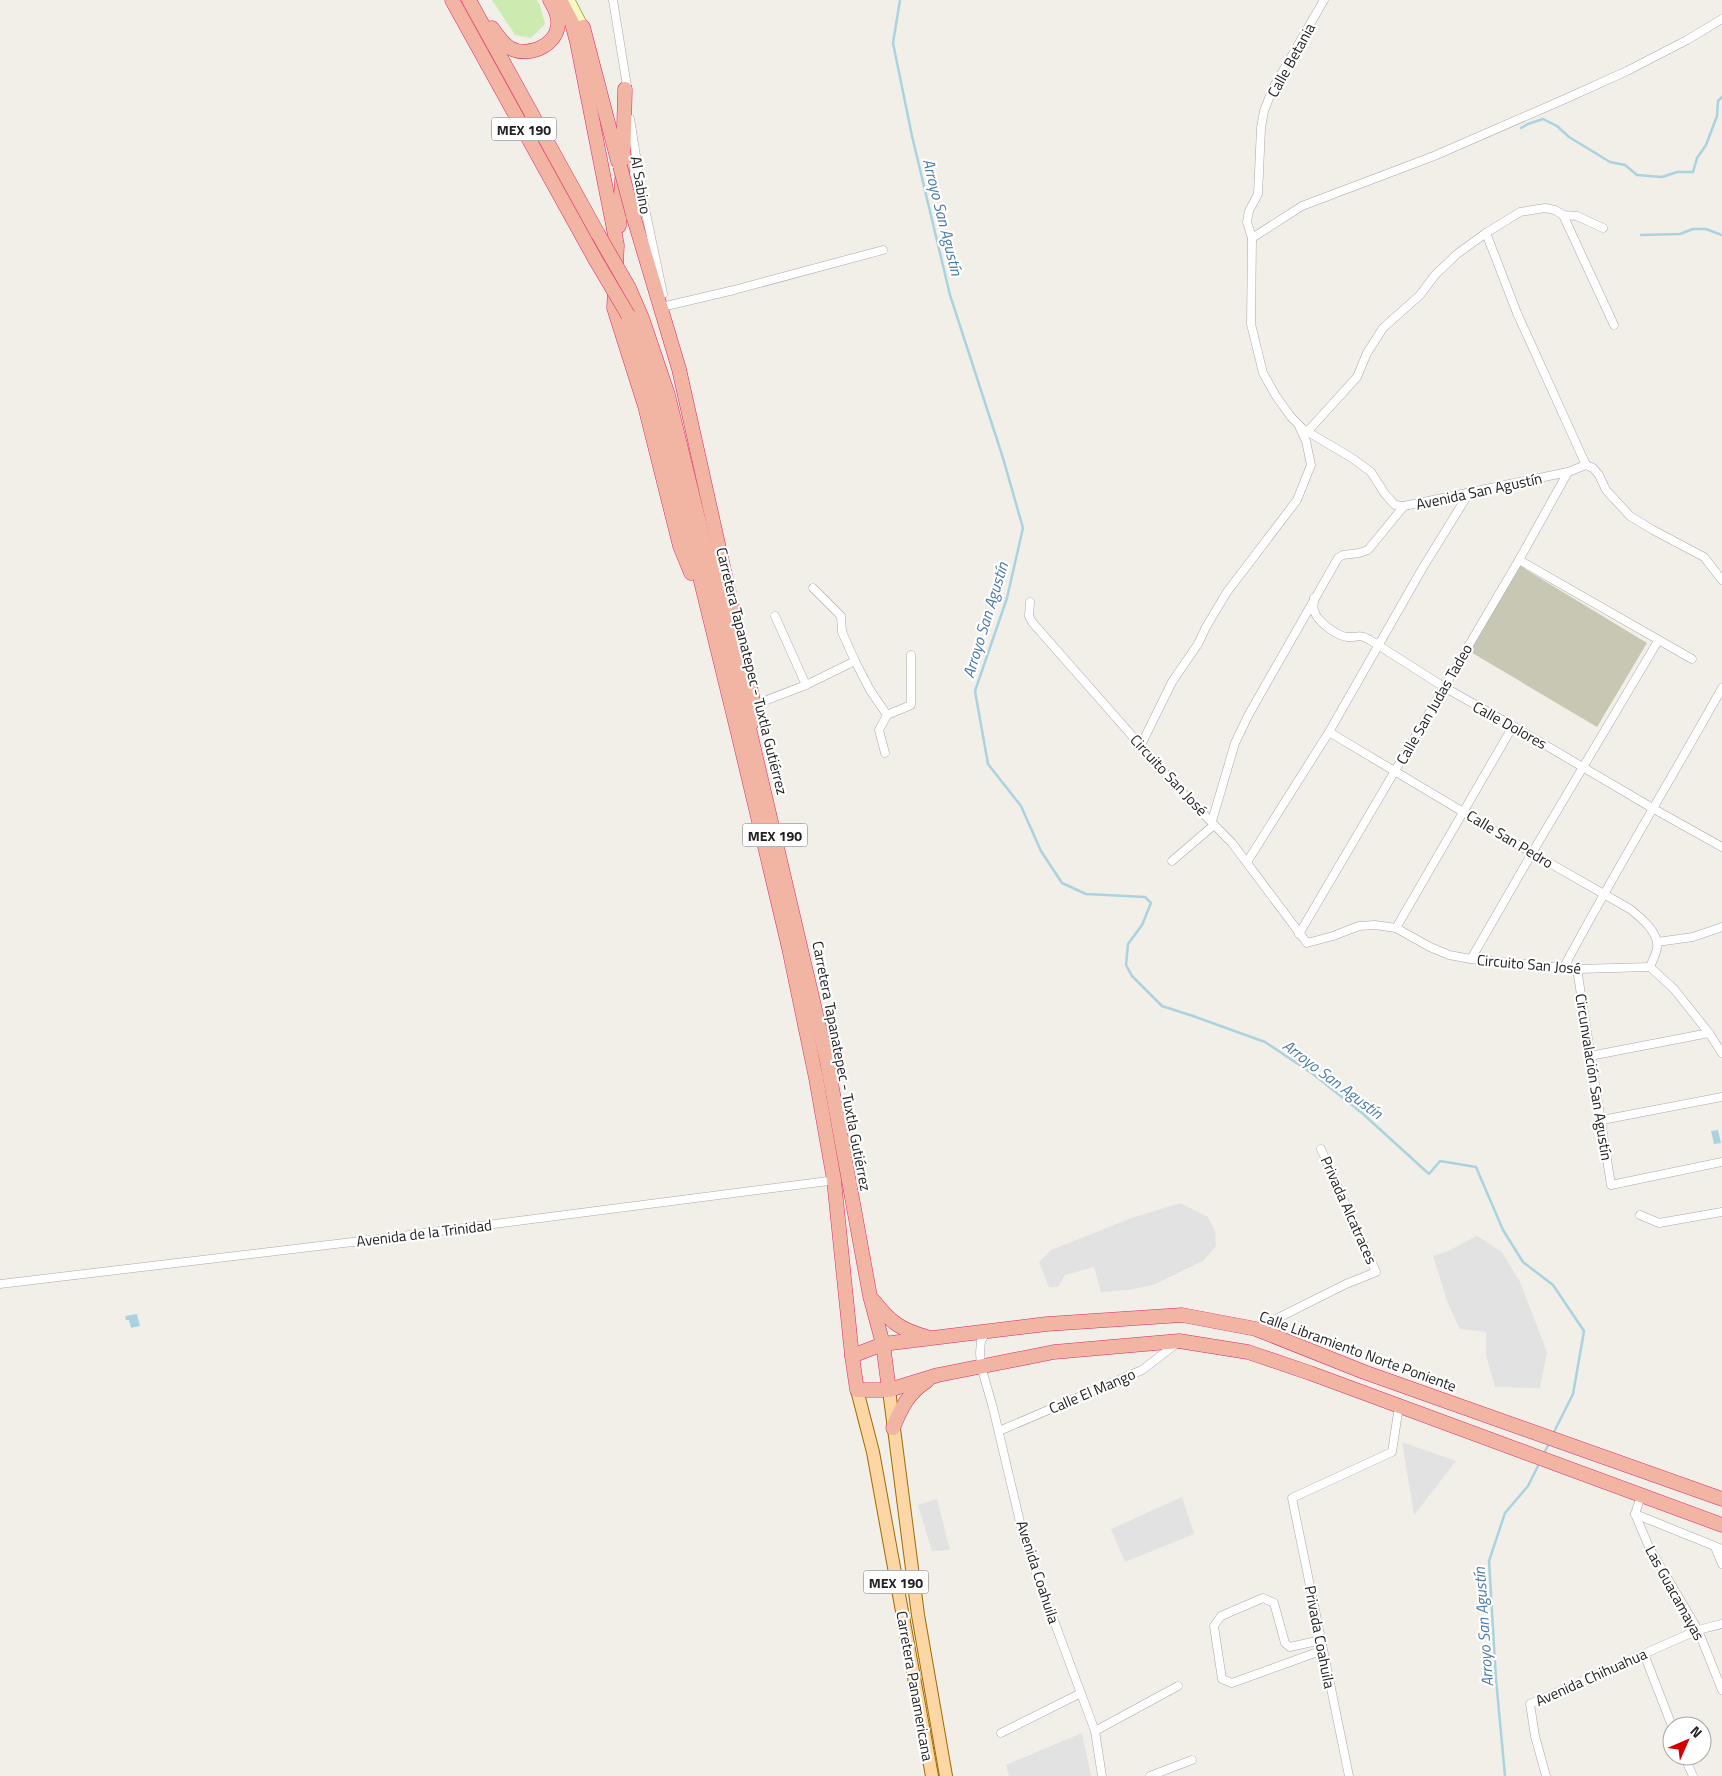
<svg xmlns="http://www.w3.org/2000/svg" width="1722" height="1776" font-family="'Titillium Web',sans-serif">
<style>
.construction{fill:#c7c7b4}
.grass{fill:#cdebb0}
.parking{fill:#e2e2e2}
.water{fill:#aad3df}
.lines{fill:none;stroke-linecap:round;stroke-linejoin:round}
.stream{stroke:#aad3df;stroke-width:2.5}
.minor-casing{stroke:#a9a9a9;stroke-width:9}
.secondary-casing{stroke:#707d05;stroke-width:12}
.primary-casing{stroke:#a06b00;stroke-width:14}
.trunk-casing{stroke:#dc2a67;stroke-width:15}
.minor{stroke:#fff;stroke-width:8}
.secondary{stroke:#f7fabf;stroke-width:11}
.primary{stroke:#fcd6a4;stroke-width:12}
.trunk{stroke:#f2b4a3;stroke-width:14}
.trunk-bridge-casing{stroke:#dc2a67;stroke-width:15;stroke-linecap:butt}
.trunk-bridge{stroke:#f2b4a3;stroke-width:14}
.labels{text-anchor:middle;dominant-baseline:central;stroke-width:4.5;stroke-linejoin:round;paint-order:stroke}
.shield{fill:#fff;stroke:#646464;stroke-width:1}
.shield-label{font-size:14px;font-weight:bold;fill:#222}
.street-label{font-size:15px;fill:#222;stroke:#fff}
.water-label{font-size:16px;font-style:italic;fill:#4a7aab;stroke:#fff}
</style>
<rect width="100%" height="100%" fill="#f2efe9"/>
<path class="construction" d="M1520,566L1647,643L1597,727L1469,651Z"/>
<path class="grass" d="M492,0H537L540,5L545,24L531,38L515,35Z"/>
<g class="parking">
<path d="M1180,1203L1208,1217L1215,1231L1216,1246L1203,1261L1153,1285L1128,1290L1101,1292L1094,1267L1065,1275L1058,1287H1049L1039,1262L1051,1250L1129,1219Z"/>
<path d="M1477,1236L1502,1252L1520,1282L1547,1352L1540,1388L1495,1387L1486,1355V1332L1460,1329L1448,1304L1433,1256L1446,1252Z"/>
<path d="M1402,1442L1456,1461L1414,1515Z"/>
<path d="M1182,1497L1194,1534L1125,1562L1111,1529Z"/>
<path d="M937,1499L950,1550L932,1551L918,1505Z"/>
<path d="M1082,1733L1091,1776H1009L1006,1765Z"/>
</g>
<g class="water">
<path d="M1718,1130L1721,1143L1714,1144L1711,1131Z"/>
<path d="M137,1314L140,1326L131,1328L129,1320H126L125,1316Z"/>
</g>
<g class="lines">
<g class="stream">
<path d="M900,0L893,43L912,136L950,295L1003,458L1023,528L1007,598L975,691L988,764L1021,806L1041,851L1062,883L1086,894L1145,897L1151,903L1142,925L1128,944L1126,965L1132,976L1162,1006L1193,1016L1265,1042L1313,1074L1362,1113L1429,1174L1440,1161L1476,1167L1503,1230L1523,1262L1553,1285L1584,1331L1573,1394L1553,1434"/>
<path d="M1521,128L1528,124L1543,119L1557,126L1569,137L1610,162L1625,165L1637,175L1662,177L1677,172H1693L1697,158L1706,145L1717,116L1718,101L1722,97"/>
<path d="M1641,235L1680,234L1693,229H1706L1722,235"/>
<path d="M1543,1455L1550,1442"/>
<path d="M1505,1776L1496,1679L1489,1561L1505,1513L1528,1486L1540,1462"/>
</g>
<g class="minor-casing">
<g id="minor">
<path d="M613,0L627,86L625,90"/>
<path d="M1324,0L1273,88L1264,111L1261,128L1258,194L1249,211L1247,222L1252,238L1251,324L1263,373L1276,396L1291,417L1303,429L1352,458L1371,472L1385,494L1395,505L1404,506L1568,472L1586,465L1593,468L1599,475L1606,490L1630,516L1653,530L1704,557L1722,580"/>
<path d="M630,119L643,199L663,294"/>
<path d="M1563,215L1614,325"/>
<path d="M1486,233L1517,313L1586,465"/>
<path d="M1252,238L1302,206L1434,156L1565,99L1627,71L1687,40L1722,19"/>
<path d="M666,306L734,290L883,250"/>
<path d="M1308,431L1357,377L1367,353L1383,328L1420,295L1435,275L1457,254L1486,233L1520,212L1545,208L1555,210L1563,215L1577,216L1603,228"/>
<path d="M1519,560L1692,659"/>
<path d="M813,588L841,616L842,632L855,661L870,690L887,715L879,730L885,753"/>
<path d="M1314,598C1314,602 1313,607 1314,610C1316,621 1337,636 1347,637C1359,638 1357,633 1370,640L1444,687L1513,726L1654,809L1722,847"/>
<path d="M1030,602L1029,616L1032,622L1178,788L1232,843L1307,943L1333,936L1359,926L1375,925L1396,928L1430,947L1449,955L1471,959L1577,969L1650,967L1674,989L1709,1033L1722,1053"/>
<path d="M775,616L806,685"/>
<path d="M754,705L806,685L855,661"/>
<path d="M887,715L911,705V655"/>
<path d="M1329,732L1532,853L1630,909C1640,917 1660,933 1657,948C1656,955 1652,961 1650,967"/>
<path d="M1141,745L1172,682L1198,644L1206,627L1227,592L1297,500L1311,465L1306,441L1299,426"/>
<path d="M1212,821L1235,743L1249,714L1338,558L1343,555L1359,553L1368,550L1404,506"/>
<path d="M1172,861L1214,825"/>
<path d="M1247,862L1329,732L1422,569L1469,493"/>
<path d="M1396,928L1513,726"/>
<path d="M1299,934L1519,560L1568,472"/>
<path d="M1657,942L1693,937L1722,927"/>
<path d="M1471,959L1532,853L1658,641"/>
<path d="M1564,967C1614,873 1670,781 1722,688"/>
<path d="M1577,969L1611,1185L1722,1162"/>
<path d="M1590,1056L1709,1033"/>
<path d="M1602,1120L1722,1097"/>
<path d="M1640,1215L1659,1223L1722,1212"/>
<path d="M0,1284L386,1238L836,1180"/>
<path d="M1256,1329L1346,1284L1376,1272L1321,1149"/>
<path d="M986,1332L981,1341L980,1353L981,1366L993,1408L1025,1543L1095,1731L1102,1776"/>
<path d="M999,1431L1142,1370L1176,1344"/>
<path d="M1641,1496L1635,1514L1649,1547L1698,1630L1722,1690"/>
<path d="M1635,1514L1722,1549"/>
<path d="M1715,1547L1722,1564"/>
<path d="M1321,1640L1290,1647L1285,1643L1274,1603L1263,1598L1221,1616L1214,1626L1222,1679L1232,1683L1315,1653L1323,1652"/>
<path d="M1644,1654L1672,1726"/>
<path d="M1095,1731L1178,1686"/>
<path d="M1001,1733L1081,1693"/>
<path d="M1684,1756L1693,1776"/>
<path d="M1150,1776L1192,1760"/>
<path d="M1349,1776L1292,1498L1392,1452L1399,1406"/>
<path d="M1546,1776L1535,1736L1530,1704L1698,1630L1722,1624"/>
</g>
</g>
<g class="secondary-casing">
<path id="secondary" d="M569,0L583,27"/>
</g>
<g class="primary-casing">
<g id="primary">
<path d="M857,1390L873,1452L932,1776"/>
<path d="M889,1390L918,1615L946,1776"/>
</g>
</g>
<g class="trunk-casing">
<g id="trunk">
<path d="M452,0L595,259"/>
<path d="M469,0L598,234"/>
<path d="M560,0L572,23L577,42L617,245L614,308L645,406L680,546L691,573"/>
<path d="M583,27L618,161"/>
<path d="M492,28C497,35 502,43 510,48C528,58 556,46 558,25C559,16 555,8 550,0"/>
<path d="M633,215L679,369L754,705L751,724"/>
<path d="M619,226L623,166L625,89"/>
<path d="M629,288L642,318L668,395L750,732L827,1061L870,1296L883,1344L889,1390"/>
<path d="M628,315L657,401L738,733L789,948L816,1078L834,1180L852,1356L857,1390H889L938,1375L1054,1352L1179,1341L1248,1352L1310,1373L1722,1525"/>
<path d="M874,1301C890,1322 901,1330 927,1337"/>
<path d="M852,1356L883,1344L1047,1324L1182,1315L1256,1329L1364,1372L1722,1499"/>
<path d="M893,1428C901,1408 909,1392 927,1381"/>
</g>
</g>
<use href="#minor" class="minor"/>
<use href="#secondary" class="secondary"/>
<use href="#primary" class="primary"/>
<use href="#trunk" class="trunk"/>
<g class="trunk-bridge-casing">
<g id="trunk-bridge">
<path d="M620,166L633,215"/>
<path d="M598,234L629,288"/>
<path d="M595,259L628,315"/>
</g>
</g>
<use href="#trunk-bridge" class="trunk-bridge"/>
</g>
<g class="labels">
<g class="shield">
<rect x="491.5" y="117.5" width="65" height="23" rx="4"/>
<rect x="742.5" y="823.5" width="65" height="23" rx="4"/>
<rect x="863.5" y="1570.5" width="65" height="23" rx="4"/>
</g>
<g class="shield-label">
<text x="524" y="129">MEX 190</text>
<text x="775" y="835">MEX 190</text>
<text x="896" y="1582">MEX 190</text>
</g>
<g class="street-label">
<text transform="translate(1291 60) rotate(-61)">Calle Betania</text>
<text transform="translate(641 185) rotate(80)">Al Sabino</text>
<text transform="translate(1479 491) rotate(-12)">Avenida San Agustín</text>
<text transform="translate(752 671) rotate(76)">Carretera Tapanatepec - Tuxtla Gutiérrez</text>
<text transform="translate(1434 704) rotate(-60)">Calle San Judas Tadeo</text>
<text transform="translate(1510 725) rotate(29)">Calle Dolores</text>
<text transform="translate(1169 775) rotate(47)">Circuito San José</text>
<text transform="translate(1510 839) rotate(31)">Calle San Pedro</text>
<text transform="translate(1529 964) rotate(5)">Circuito San José</text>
<text transform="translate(842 1066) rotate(79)">Carretera Tapanatepec - Tuxtla Gutiérrez</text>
<text transform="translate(1594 1077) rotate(81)">Circunvalación San Agustín</text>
<text transform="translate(1349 1210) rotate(66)">Privada Alcatraces</text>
<text transform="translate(424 1233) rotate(-7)">Avenida de la Trinidad</text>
<text transform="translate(1358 1351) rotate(20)">Calle Libramiento Norte Poniente</text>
<text transform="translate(1092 1391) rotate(-23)">Calle El Mango</text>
<text transform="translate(1038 1572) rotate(72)">Avenida Coahuila</text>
<text transform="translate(1675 1593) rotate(61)">Las Guacamayas</text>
<text transform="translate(1320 1637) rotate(79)">Privada Coahuila</text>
<text transform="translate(1591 1677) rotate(-24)">Avenida Chihuahua</text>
<text transform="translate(915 1686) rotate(80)">Carretera Panamericana</text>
</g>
<g class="water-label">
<text transform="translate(943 217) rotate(76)">Arroyo San Agustín</text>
<text transform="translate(985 620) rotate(-73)">Arroyo San Agustín</text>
<text transform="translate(1333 1079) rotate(37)">Arroyo San Agustín</text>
<text transform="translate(1483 1627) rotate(-94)">Arroyo San Agustín</text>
</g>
</g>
<g transform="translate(1687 1741) rotate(45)"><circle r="24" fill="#ffffff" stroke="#a7a7a7"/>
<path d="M0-4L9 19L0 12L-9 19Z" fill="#d40000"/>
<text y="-8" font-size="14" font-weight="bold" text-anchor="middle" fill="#222222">N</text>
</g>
</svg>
